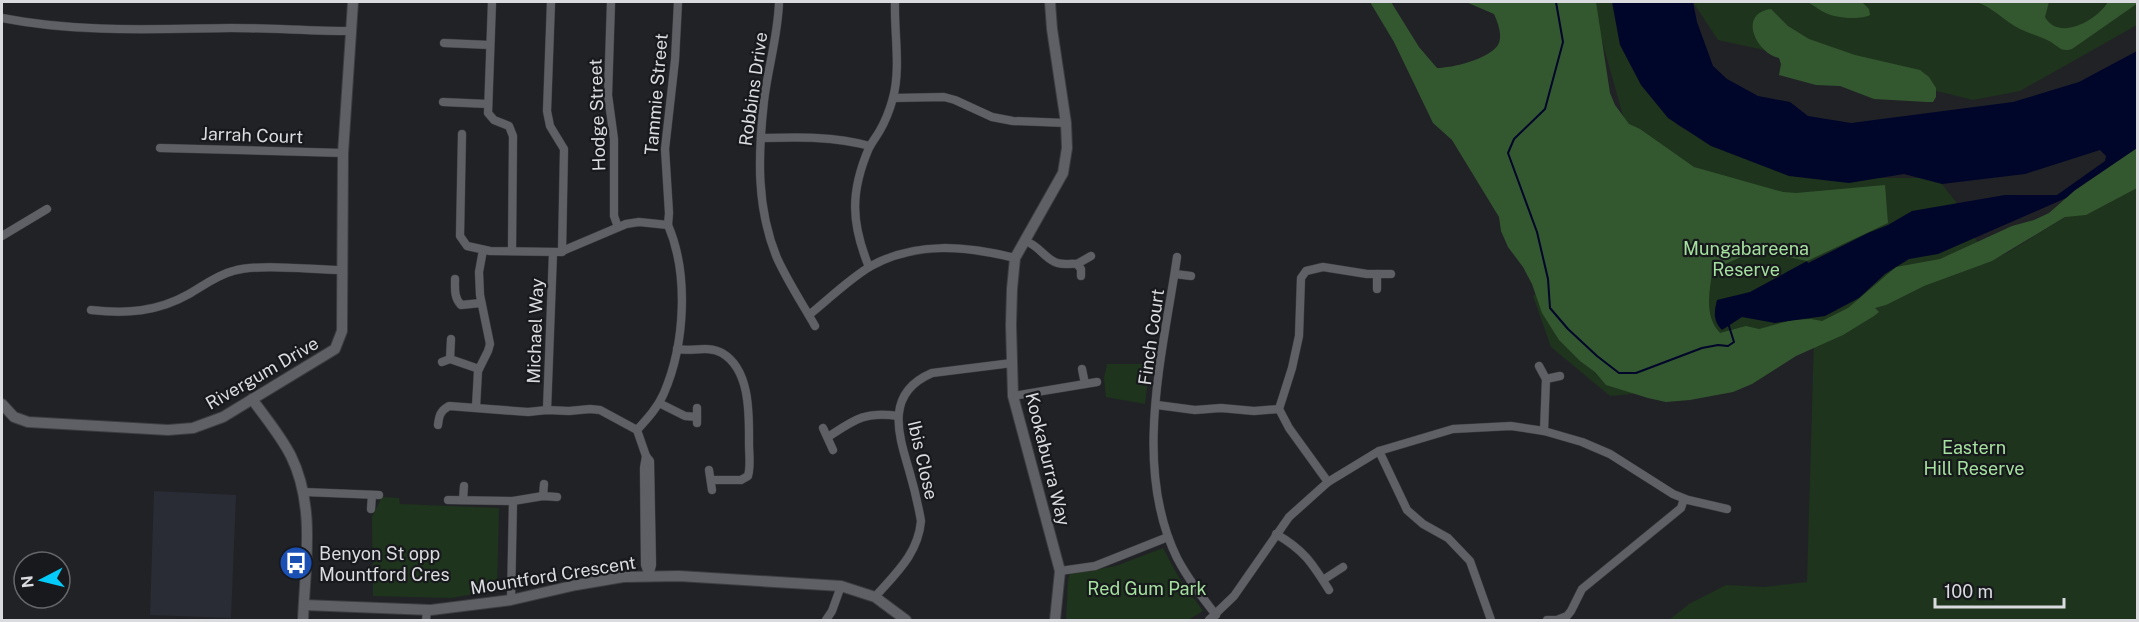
<svg xmlns="http://www.w3.org/2000/svg" width="2139" height="622" font-family="'Public Sans',sans-serif">
<style>
.built{fill:#292c34}
.green{fill:#1e341c}
.forest{fill:#33582f}
.water{fill:#00052a}
.lines{fill:none;stroke-linecap:round;stroke-linejoin:round}
.stream{stroke:#00052a;stroke-width:2}
.street-casing{stroke:#3c3d41;stroke-width:9}
.secondary-casing{stroke:#3c3d41;stroke-width:12}
.street{stroke:#5f6065;stroke-width:8}
.secondary{stroke:#5f6065;stroke-width:10}
.labels{text-anchor:middle;dominant-baseline:central;stroke-width:4.5;stroke-linejoin:round;paint-order:stroke}
.street-label{font-size:18px;fill:#dadbde;stroke:#17191c}
.park-label{font-size:18px;fill:#a5e19e;stroke:#17191c}
.poi-label{font-size:18px;fill:#dadbde;stroke:#17191c;text-anchor:start}
</style>
<rect width="100%" height="100%" fill="#212226"/>
<path class="built" d="M154,491L236,495L231,618L150,615Z"/>
<g class="green">
<path d="M1591,2H1616L1641,74L1677,125L1713,145L1870,178H1937L1956,202L1988,262L2007,253L2072,213L2137,153V620H1669L1689,604L1726,585L1764,587L1807,582L1814,340L1740,383L1610,396L1551,347L1533,296L1651,215Z"/>
<path d="M1693,2H2137V25L2020,91L1973,100L1815,61L1718,40Z"/>
<path d="M1107,364H1150L1145,404L1106,397L1104,378Z"/>
<path d="M382,497L399,498L400,504L499,508L497,590L451,598L373,596L372,517Z"/>
<path d="M1163,548L1179,578L1203,611L1188,620H1066L1068,580L1070,574L1116,566Z"/>
</g>
<g class="forest">
<path d="M1370,2H1391L1419,47L1437,68C1452,68 1489,59 1498,45C1503,36 1498,23 1494,14L1466,2H1596L1610,93L1615,105L1629,124L1640,129L1694,167L1783,192L1796,193L1885,185L1888,223L1807,261L1788,257L1769,245L1725,264L1713,267C1710,289 1703,315 1720,333L1746,326L1759,329L1792,320L1811,319L1822,321L1848,308L1896,267L1940,259L2012,226L2034,220L2049,213L2074,191L2137,148V188L2086,215L2065,217L1992,261L1924,286L1886,305L1875,308L1879,312L1874,316L1843,335L1796,356L1752,384L1733,392L1690,400L1666,402L1648,398L1606,385L1595,372L1580,361L1559,340L1542,313L1532,284L1523,267L1508,247L1501,231L1499,217L1452,140L1433,123L1394,42Z"/>
<path d="M1807,2H1862L1869,9L1870,15C1862,20 1836,18 1828,14C1820,11 1814,5 1807,2Z"/>
<path d="M1976,2H2049L2045,17C2059,42 2097,20 2108,2H2137L2138,3L2072,49C2062,52 2060,48 2051,42C2042,37 2030,34 2020,29C2005,22 1993,7 1976,2Z"/>
<path d="M1771,9L1788,26L1809,39L1855,55L1920,70L1929,77L1936,88V97L1933,102H1927L1874,99L1840,86L1816,85L1779,75L1781,64L1779,58C1755,52 1738,13 1771,9Z"/>
</g>
<path class="water" d="M1612,2H1693L1697,22L1713,66L1727,79L1758,96L1790,102L1808,116L1851,123L2013,102L2079,82L2137,51V148L2075,190L2066,198L1938,254L1909,259L1885,274L1859,298L1825,316L1775,323L1742,317L1722,330C1713,321 1714,312 1717,300L1750,292L1807,261L1808,263L1868,233L1888,225L1912,211L2005,195H2057L2105,161L2106,156L2100,150L2025,174L1942,184L1904,174L1849,183L1789,176L1711,146L1668,118L1641,85L1620,45Z"/>
<g class="lines">
<path class="stream" d="M1556,2L1563,42L1545,109L1514,139L1508,153L1537,232L1548,279L1550,308L1568,329L1597,356L1619,373H1636L1702,348L1718,345L1728,346L1734,342L1728,323"/>
<g class="street-casing">
<g id="street">
<path d="M492,2L488,113L494,120L509,126L513,136L512,251"/>
<path d="M551,2L547,111L550,126L564,149L562,252"/>
<path d="M611,2L608,95L614,139V216L618,227"/>
<path d="M779,2C778,36 768,67 764,101C758,155 756,207 777,258C788,282 802,303 815,326"/>
<path d="M2,18C78,33 154,29 231,28C271,28 311,31 351,31"/>
<path d="M444,43L490,45"/>
<path d="M893,98L944,97L955,100L992,117L1013,121L1066,123"/>
<path d="M443,102L488,104"/>
<path d="M462,134L460,236L467,246L490,251L560,252L626,224L639,222L668,225"/>
<path d="M761,138C798,137 834,136 870,146"/>
<path d="M160,148L343,153"/>
<path d="M668,225L669,213L665,149L675,60L678,2"/>
<path d="M2,236L47,209"/>
<path d="M1025,241C1038,245 1042,255 1053,261C1060,266 1069,263 1077,264L1081,269V276"/>
<path d="M1177,257C1163,354 1132,466 1177,558C1188,579 1202,597 1216,615"/>
<path d="M1077,264L1091,256"/>
<path d="M869,267C851,223 850,192 869,148C872,142 876,137 879,132C885,122 890,109 893,98C901,67 894,33 895,2"/>
<path d="M1175,274L1191,276"/>
<path d="M455,279C455,289 454,298 461,305L481,303"/>
<path d="M1377,289V274"/>
<path d="M91,310C126,314 157,312 189,294C203,286 217,275 233,271C261,263 313,270 343,270"/>
<path d="M809,315C829,299 849,279 871,266C916,241 967,246 1015,258"/>
<path d="M677,349C692,352 708,345 722,353C751,370 749,416 749,444C749,454 751,466 748,476L741,480H711"/>
<path d="M450,359L479,369"/>
<path d="M442,362L450,359L451,339"/>
<path d="M1539,366L1546,379L1544,431"/>
<path d="M1082,369L1085,384"/>
<path d="M1546,379L1560,376"/>
<path d="M1013,396L1097,382"/>
<path d="M659,403L685,416L697,417"/>
<path d="M1157,405L1195,410L1221,408L1254,411L1279,409"/>
<path d="M476,407L478,371L488,351L490,344L480,295L479,272L483,250"/>
<path d="M547,410L553,253"/>
<path d="M697,423V408"/>
<path d="M438,425C439,416 440,411 449,406L528,412L547,410L569,411L590,409L600,410L637,430L646,456L650,461L652,565L649,576"/>
<path d="M823,428L833,450"/>
<path d="M637,430C648,418 658,407 664,393C685,344 689,274 668,225"/>
<path d="M828,437C854,420 864,411 898,416"/>
<path d="M1379,451L1407,510L1423,524L1448,538L1470,561L1491,620"/>
<path d="M646,456L644,468L645,565L649,576"/>
<path d="M709,470L712,490"/>
<path d="M1328,482L1289,428L1279,409L1292,368L1299,336L1301,278L1306,271L1323,267L1367,274H1391"/>
<path d="M304,492L379,495"/>
<path d="M543,496L544,484"/>
<path d="M448,500L513,501L543,496L557,497"/>
<path d="M463,500L464,486"/>
<path d="M371,509L372,495"/>
<path d="M1276,534C1304,550 1312,563 1329,590"/>
<path d="M1060,571L1095,566L1168,537"/>
<path d="M1323,580L1343,567"/>
<path d="M875,597C896,573 918,554 921,521C918,504 914,487 909,470C898,433 885,393 932,373L1012,363"/>
<path d="M511,600L513,501"/>
<path d="M426,620L427,611"/>
<path d="M826,620L832,611L841,586"/>
<path d="M1209,620L1234,596L1289,517L1328,482L1379,451L1453,429L1511,426L1544,431L1582,442L1610,454L1673,494L1688,500L1727,509"/>
<path d="M1547,620H1557L1567,616L1571,611L1582,589L1675,513L1681,508L1684,499"/>
</g>
</g>
<g class="secondary-casing">
<g id="secondary">
<path d="M1050,2L1052,29L1066,123L1067,148L1063,173L1015,258L1012,289L1011,325L1013,396L1060,571L1055,620"/>
<path d="M252,399C265,417 281,436 291,456C316,507 305,566 303,620"/>
<path d="M2,404L14,417L28,422L168,430L193,428L223,417L335,349L342,331L343,153L353,2"/>
<path d="M304,605L431,610L511,600L576,585L623,577L679,576L841,586L875,597L906,620"/>
</g>
</g>
<use href="#street" class="street"/>
<use href="#secondary" class="secondary"/>
</g>
<defs>
<g id="bus-disc" transform="scale(1.725)"><circle r="9.5" fill="#1a4fb4" stroke="#17191c"/><path d="M-5-6H5V4H4V6H2V4H-2V6H-4V4H-5ZM-3.5-4V0h7V-4ZM-3.5 1.2v1.5H-2V1.2ZM2 1.2v1.5H3.5V1.2Z" fill="#fff"/></g>
</defs>
<g fill-rule="evenodd">
<use href="#bus-disc" x="296" y="563"/>
</g>
<g class="labels">
<g class="street-label">
<text transform="translate(753 89) rotate(-82)">Robbins Drive</text>
<text transform="translate(656 94) rotate(-85)">Tammie Street</text>
<text transform="translate(597 115) rotate(-92)">Hodge Street</text>
<text transform="translate(252 135) rotate(2)">Jarrah Court</text>
<text transform="translate(535 331) rotate(-88)">Michael Way</text>
<text transform="translate(1151 337) rotate(-82)">Finch Court</text>
<text transform="translate(262 373) rotate(-30)">Rivergum Drive</text>
<text transform="translate(1048 459) rotate(76)">Kookaburra Way</text>
<text transform="translate(923 460) rotate(77)">Ibis Close</text>
<text transform="translate(553 575) rotate(-9)">Mountford Crescent</text>
</g>
<g class="park-label">
<text x="1746" y="248">Mungabareena<tspan x="1746" dy="21">Reserve</tspan></text>
<text x="1974" y="447">Eastern<tspan x="1974" dy="21">Hill Reserve</tspan></text>
<text x="1147" y="588">Red Gum Park</text>
</g>
<g class="poi-label">
<text x="319" y="553">Benyon St opp<tspan x="319" dy="21">Mountford Cres</tspan></text>
</g>
</g>
<rect width="2139" height="622" fill="none" stroke="#dadbde" stroke-width="6"/>
<g transform="translate(42 580) rotate(263)"><circle r="28" fill="#17191c" stroke="#65676a" stroke-width="1.5"/>
<path d="M0-4.5L10 22L0 15L-10 22Z" fill="#04cbf9"/>
<text y="-9" font-size="16" font-weight="bold" text-anchor="middle" fill="#dadbde">N</text>
</g>
<path d="M1935 598v9h129v-9" fill="none" stroke="#dadbde" stroke-width="3"/>
<text x="1944" y="598" font-size="18" fill="#dadbde" stroke="#17191c" stroke-width="4.5" paint-order="stroke">100 m</text>
</svg>
